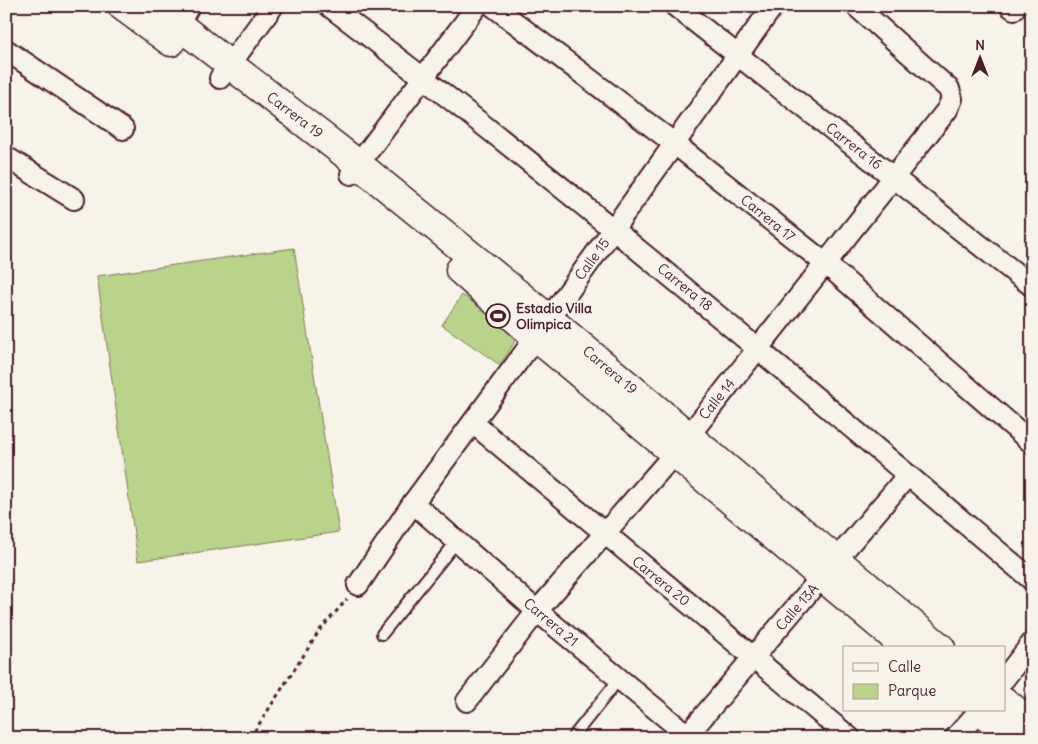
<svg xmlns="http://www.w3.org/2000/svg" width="1038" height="744" font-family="Delius,sans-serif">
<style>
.green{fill:#b9d38b;stroke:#82795b}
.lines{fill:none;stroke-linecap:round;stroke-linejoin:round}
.lane-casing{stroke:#4a1f2b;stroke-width:14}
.street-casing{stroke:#4a1f2b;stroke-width:24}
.secondary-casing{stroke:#4a1f2b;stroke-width:31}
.path{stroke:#4a1f2b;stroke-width:3;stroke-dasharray:4 4;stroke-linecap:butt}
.lane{stroke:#f7f3e8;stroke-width:10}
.street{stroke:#f7f3e8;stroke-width:20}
.secondary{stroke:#f7f3e8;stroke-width:28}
.labels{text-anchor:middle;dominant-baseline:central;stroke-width:4.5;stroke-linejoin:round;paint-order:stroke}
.street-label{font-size:14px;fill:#4a1f2b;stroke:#f7f3e8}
.poi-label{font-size:14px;font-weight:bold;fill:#4a1f2b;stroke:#f7f3e8;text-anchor:start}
</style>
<rect width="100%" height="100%" fill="#f7f3e8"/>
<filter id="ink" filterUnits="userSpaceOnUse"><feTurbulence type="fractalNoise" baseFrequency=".02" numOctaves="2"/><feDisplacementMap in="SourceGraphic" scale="10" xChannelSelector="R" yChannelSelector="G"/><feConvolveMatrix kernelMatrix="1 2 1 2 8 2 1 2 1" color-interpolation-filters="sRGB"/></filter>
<g filter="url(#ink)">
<g class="green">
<path d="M294,248L339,532L138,561L97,276Z"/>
<path d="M462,295L519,335L500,365L442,325Z"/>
</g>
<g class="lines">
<g class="lane-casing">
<g id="lane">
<path d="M382,634L457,541"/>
<path d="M572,738L620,678"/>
</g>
</g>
<g class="street-casing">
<g id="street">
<path d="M329,6C571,188 800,384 1032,580"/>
<path d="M493,6L675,144L826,264L1032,443"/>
<path d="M675,6L1032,286"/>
<path d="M1010,6L1014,9"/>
<path d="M171,37L189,6"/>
<path d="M6,50L123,129"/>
<path d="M220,78L273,6"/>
<path d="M6,157L74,199"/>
<path d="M351,174L477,6"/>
<path d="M473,423L850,738"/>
<path d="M413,503L537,611L691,738"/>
<path d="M358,585L413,503L536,337L773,6"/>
<path d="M1004,679L1032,643"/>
<path d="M467,701L537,611L675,453L947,110L952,99L949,89L856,6"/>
<path d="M685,738L908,475"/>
<path d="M955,738L980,710"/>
</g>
</g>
<g class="secondary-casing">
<g id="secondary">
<path d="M122,6L171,42"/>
<path d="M154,6L358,164L549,319L941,648"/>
<path d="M460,270L536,337L907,648"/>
<path d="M1004,701L1032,724"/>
<path d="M980,710L1013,738"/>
</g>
</g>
<path class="path" d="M250,738L320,630L347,599"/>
<use href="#lane" class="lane"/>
<use href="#street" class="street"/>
<use href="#secondary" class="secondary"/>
</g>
</g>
<defs>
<g id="stadium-ring" transform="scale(1.25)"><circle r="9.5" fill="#f7f3e8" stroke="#4a1f2b" stroke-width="1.5"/><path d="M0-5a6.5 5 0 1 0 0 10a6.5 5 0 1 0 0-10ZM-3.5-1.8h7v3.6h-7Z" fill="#4a1f2b"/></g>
</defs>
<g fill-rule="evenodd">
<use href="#stadium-ring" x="498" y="316"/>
</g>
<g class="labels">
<g class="street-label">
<text transform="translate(295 115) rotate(37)">Carrera 19</text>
<text transform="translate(854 146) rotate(38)">Carrera 16</text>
<text transform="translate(768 218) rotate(39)">Carrera 17</text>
<text transform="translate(592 259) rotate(-54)">Calle 15</text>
<text transform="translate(685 287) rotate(39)">Carrera 18</text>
<text transform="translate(610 370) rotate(40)">Carrera 19</text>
<text transform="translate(717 399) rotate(-51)">Calle 14</text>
<text transform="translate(661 581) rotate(39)">Carrera 20</text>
<text transform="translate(797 607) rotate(-49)">Calle 13A</text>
<text transform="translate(551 622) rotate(40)">Carrera 21</text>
</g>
<g class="poi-label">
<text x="516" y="308">Estadio Villa<tspan x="516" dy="16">Olimpica</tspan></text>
</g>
</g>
<rect width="1038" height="744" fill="none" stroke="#f7f3e8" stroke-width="25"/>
<rect x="12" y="12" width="1013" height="719" fill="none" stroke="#4a1f2b" stroke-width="2" filter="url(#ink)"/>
<rect x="843" y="646" width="162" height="65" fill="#f7f3e8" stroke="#b29e9c"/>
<rect x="853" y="663" width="25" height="8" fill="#f7f3e8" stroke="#b29e9c"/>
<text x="888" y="672" font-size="15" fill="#4a1f2b">Calle</text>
<rect x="853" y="684" width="25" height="15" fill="#b9d38b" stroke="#b29e9c"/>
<text x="888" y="696" font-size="15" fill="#4a1f2b">Parque</text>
<g transform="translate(980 58)" stroke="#f7f3e8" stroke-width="4" paint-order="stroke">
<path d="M0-4L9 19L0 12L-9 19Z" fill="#4a1f2b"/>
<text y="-8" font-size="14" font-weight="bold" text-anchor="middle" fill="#4a1f2b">N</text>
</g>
</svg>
